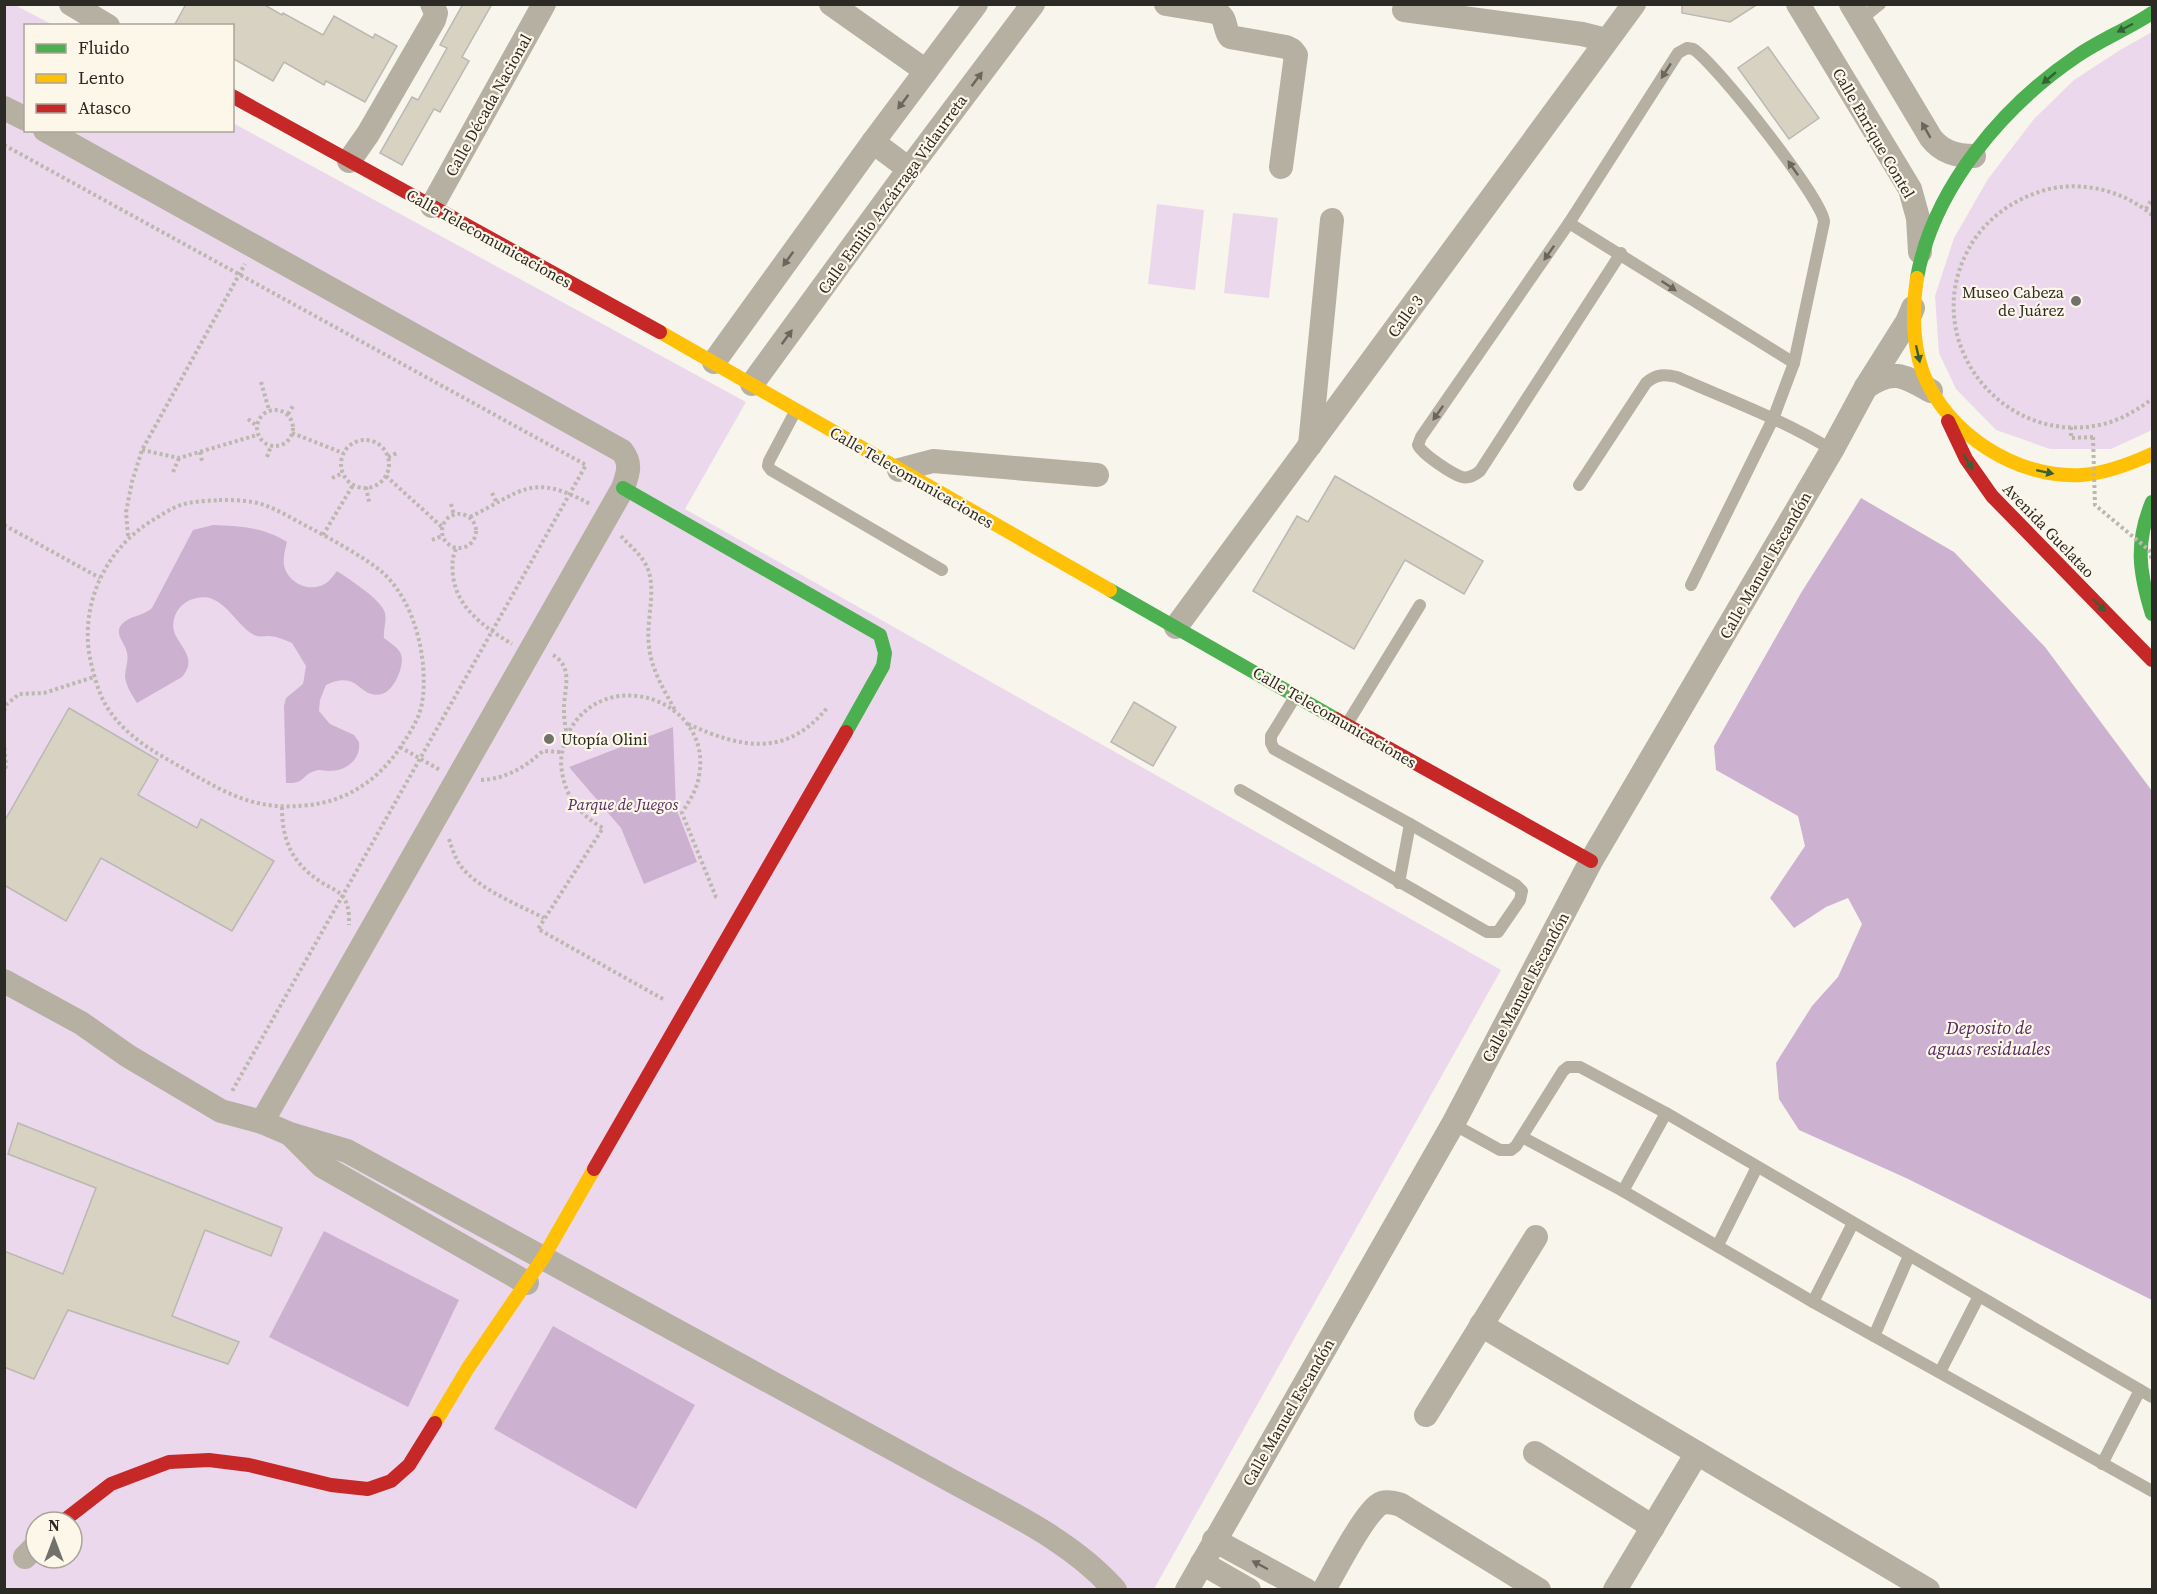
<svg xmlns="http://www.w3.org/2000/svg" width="2157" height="1594" font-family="'Source Serif 4',serif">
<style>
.green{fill:#ecd8ec;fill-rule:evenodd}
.water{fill:#cdb1d0}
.building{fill:#d8d2c3;stroke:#bab8b2;stroke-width:1.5}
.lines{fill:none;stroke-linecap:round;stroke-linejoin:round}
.path{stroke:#bbb8ad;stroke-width:4;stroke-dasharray:3 3;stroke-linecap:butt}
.lane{stroke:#b5b0a2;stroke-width:12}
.street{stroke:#b5b0a2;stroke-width:24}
.fast{stroke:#4caf50;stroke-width:14}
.slow{stroke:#ffc107;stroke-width:14}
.jam{stroke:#c62828;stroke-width:14}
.path-bridge{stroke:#bbb8ad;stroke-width:4;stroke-dasharray:3 3;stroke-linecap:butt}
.oneway{fill:#395f36}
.oneway2{fill:#6a665d}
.poi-dot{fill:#73716b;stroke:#fcf7e9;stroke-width:2}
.labels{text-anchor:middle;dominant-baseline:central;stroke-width:4.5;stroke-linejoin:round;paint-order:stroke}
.street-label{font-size:16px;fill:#2c2a25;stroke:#fcf7e9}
.poi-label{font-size:16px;fill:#2c2a25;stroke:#fcf7e9;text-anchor:end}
.park-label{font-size:16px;font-style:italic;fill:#572862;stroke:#fcf7e9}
.water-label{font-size:18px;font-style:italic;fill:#552660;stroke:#fcf7e9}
</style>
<rect width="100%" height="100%" fill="#f8f5ed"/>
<g class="green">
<path d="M5,5H15L53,25L26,26V130H232L233,123L746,402L685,509L1501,970L1154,1589H5ZM36,1522H72V1558H36Z"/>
<path d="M2152,32V430L2111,449H2050L1996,430L1956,389L1939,353L1935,296L1954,238L1988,179L2034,119L2074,80L2120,50Z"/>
<path d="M1157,204L1204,210L1195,290L1148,284Z"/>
<path d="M1233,213L1278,218L1269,298L1224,293Z"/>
</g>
<g class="water">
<path d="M1861,498L1954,552L2045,647L2152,791V1300L1906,1178L1799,1130L1779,1099L1776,1063L1812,1006L1838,977L1862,924L1848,898L1826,907L1794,928L1770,898L1805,846L1798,816L1716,770L1714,746L1801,593Z"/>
<path d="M213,525C240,526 263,527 287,542C285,550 283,557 284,565C287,581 305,591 320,586C328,584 333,576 337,571C349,579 382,600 385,613C387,621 383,630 384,638C389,642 398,647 401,654C405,666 394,691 382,694C358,700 360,669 326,685L320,700L319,711L330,724L354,735L359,742C361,760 346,771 329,771C324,771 320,769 315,771C301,775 306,784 286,783L284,706L286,698L303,684L306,666L292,643C285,640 278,637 270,636C266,636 261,637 257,636C234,628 223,584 188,601C176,607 169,624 176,636C184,651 196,660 182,677L137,703C132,695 126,686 125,677C125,669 129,661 127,653C126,643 112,633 123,623C130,616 143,616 152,608L193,530Z"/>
<path d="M673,727L676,808L697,862L644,884L621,828L569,767Z"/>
<path d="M324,1231L459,1300L408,1407L269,1337Z"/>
<path d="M553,1326L695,1405L636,1509L494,1429Z"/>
</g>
<g class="building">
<path d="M186,4H263L282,15L283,13L323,35L334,16L373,38L375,34L397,46L365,102L326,81L324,85L284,62L273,81L232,58V26H174Z"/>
<path d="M463,4H492L462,57L469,61L440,112L434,109L402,165L380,153L412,97L418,100L447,48L440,45Z"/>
<path d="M1682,4H1758L1730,22L1682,13Z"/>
<path d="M1768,47L1819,118L1789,139L1738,68Z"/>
<path d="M1335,476L1483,561L1464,594L1405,560L1354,649L1253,591L1297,516L1308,522Z"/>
<path d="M1134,702L1176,727L1153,766L1111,742Z"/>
<path d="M69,708L158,760L138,795L197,828L201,819L274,861L232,931L101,858L66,921L4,885V822Z"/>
<path d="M18,1123L282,1228L271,1256L205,1230L172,1316L239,1342L228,1364L68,1310L34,1379L4,1367V1251L63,1274L96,1188L8,1154Z"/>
</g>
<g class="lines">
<g class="path">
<path d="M4,145L586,465L231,1093"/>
<path d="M2146,209L2152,199"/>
<path d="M2152,215C2124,191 2082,180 2045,190C2011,200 1982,221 1966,254C1922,343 2002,445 2099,425C2119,421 2136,411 2152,399"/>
<path d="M261,382L269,410"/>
<circle cx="275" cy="428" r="18"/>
<path d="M288,414L293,406"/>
<path d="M248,419L256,425"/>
<path d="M2071,427V438L2093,437"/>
<path d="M292,433L343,453"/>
<circle cx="365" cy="464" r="24"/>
<path d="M142,450L179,458L257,435"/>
<path d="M200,452L202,461"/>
<path d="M267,457L271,446"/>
<path d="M388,457L397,453"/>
<path d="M173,472L179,458"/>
<path d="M386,476L442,527"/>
<path d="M332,478L343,473"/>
<path d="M366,487L369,502"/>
<path d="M492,493L497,503"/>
<path d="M219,500C234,500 250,500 264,505C281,511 298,522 314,530C333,540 367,559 382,572C415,601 429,661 422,703C419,721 407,737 397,752C376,781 346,801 309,805C261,811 232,797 191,773C162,756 131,741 111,713C101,700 96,683 92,667C77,610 103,550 153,520C163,514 173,507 184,504C196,501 208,501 219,500Z"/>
<path d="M451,504L454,515"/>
<circle cx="459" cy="531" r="17"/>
<path d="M470,517C523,491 531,472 590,504"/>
<path d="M4,525L100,578"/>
<path d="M323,535L353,485"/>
<path d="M128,536L126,512L132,482L142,450L245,264"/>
<path d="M621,536C628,544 637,551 643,560C660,584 645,618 649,646C651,669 664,690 675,710"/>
<path d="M432,540L442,536"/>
<path d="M456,549C452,557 452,566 453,576C457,609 486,628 512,644"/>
<path d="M553,655C575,668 563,691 564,712C564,720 566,729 567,737"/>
<path d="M4,711L7,704L19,694L44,693L94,677"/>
<path d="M688,724C741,748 786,758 827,708"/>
<path d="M4,742L6,766L4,771"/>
<path d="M400,747L440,770"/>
<path d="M481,780C506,779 525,767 543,751L562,752"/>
<path d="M282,807C282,841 292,863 321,882C328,887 339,890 344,898C349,906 349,916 349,925"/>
<path d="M449,839C452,848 455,858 460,865C476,888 519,905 544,918"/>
<path d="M663,999L538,929L603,828C581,816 566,798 562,772C559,757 564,741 571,728C610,664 713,702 699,776C697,790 689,801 682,813L716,897L719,899"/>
</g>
<g class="lane">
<path d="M1860,20L1880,4"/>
<path d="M1569,223L1794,363"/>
<path d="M1621,253L1480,471C1475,475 1469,479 1462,477C1452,474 1422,454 1418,445L1421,437L1569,223L1678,53L1687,48L1693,49C1715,62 1824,201 1824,222L1794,363L1773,419L1691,585"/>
<path d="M796,410L769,461L768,466L771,470L942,570"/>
<path d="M1579,485L1646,383C1656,374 1665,374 1677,377C1729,400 1784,420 1832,450"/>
<path d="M1347,724L1420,605"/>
<path d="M1240,790L1487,932H1498L1520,900L1522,891L1516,885L1410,824L1274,749L1271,743V736L1295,697"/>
<path d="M1399,883L1410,824"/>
<path d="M1453,1124L1500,1150H1511L1516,1146L1563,1071L1568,1067H1580L1666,1113L2152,1397"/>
<path d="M1522,1137L1623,1191L1813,1302L2152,1491"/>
<path d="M1623,1191L1666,1113"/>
<path d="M1718,1245L1757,1167"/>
<path d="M1813,1302L1853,1223"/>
<path d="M1874,1336L1909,1256"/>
<path d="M1940,1372L1979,1296"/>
<path d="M2102,1464L2140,1390"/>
</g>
<g class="street">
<path d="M71,4L108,26"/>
<path d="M831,4L926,71"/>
<path d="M1166,4L1215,12C1228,17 1223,28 1230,37L1286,47L1292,50L1296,55L1281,167"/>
<path d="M1798,4L1910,189L1918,218L1920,252"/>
<path d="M1851,4L1931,138C1942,152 1956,156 1974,156"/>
<path d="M1404,10L1582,34L1606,40"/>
<path d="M4,108L26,119"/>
<path d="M45,130L622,451C632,464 628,473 623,488L262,1122"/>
<path d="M873,142L909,169"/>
<path d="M349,161L368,134L434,20L436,13L432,4"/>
<path d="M432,206L544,4"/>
<path d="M714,362L873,142L976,4"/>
<path d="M752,384L909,169L1033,4"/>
<path d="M1866,387C1894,368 1904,376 1931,391"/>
<path d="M1310,445L1332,220"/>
<path d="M899,470L933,461L1097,475"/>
<path d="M1176,627L1634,4"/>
<path d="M4,981L81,1023L128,1056L221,1111L262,1122L290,1134L347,1151L950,1480C1006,1511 1071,1540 1115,1590"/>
<path d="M291,1135L322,1166L527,1283"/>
<path d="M1481,1325L1928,1590"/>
<path d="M1426,1415L1536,1237"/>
<path d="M1535,1453L1653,1527"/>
<path d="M1214,1540L1306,1590"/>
<path d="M25,1557L36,1546"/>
<path d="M1202,1563L1249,1590"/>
<path d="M1187,1590L1453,1124L1591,861L1832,450L1866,387L1907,322L1913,308"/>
<path d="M1324,1590C1333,1574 1368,1506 1382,1503C1388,1501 1395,1503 1401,1505L1539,1590"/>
<path d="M1615,1590L1697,1453"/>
</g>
<g class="fast">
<path d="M1917,278C1933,188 2003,106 2077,56C2100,40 2128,29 2152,13"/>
<path d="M623,488L880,635L885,653L883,666L846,732"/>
<path d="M2152,502C2135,543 2139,572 2152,614"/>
<path d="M1110,590L1336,719"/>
</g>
<g class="slow">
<path d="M1917,278C1912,310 1912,342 1923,373C1947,434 2017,479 2082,475C2107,473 2130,464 2152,454"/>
<path d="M660,332L1110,590"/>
<path d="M435,1423L468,1368L543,1258L594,1169"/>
</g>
<g class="jam">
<path d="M232,96L660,332"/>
<path d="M1948,421L1966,459L1992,496L2152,660"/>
<path d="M1336,719L1591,861"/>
<path d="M594,1169L846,732"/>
<path d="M62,1522L111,1484L169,1462L209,1460L249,1465L331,1485L368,1489L391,1481L409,1465L435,1423"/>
</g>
<path class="path-bridge" d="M2093,437L2095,505L2149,550L2152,560"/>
</g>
<defs><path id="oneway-solid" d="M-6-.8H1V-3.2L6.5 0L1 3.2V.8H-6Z" transform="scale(1.5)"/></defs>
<g class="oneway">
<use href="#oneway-solid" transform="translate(2125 28) rotate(152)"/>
<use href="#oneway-solid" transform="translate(2049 78) rotate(140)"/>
<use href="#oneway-solid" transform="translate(1918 354) rotate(77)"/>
<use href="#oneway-solid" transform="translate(1968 462) rotate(59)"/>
<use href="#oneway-solid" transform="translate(2045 472) rotate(12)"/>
<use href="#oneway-solid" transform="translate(2099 605) rotate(46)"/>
</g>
<g class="oneway2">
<use href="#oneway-solid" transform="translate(1666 71) rotate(123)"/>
<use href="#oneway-solid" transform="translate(977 79) rotate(-53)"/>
<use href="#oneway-solid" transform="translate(903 102) rotate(127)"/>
<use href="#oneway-solid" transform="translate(1926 130) rotate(-120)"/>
<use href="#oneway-solid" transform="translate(1793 168) rotate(-125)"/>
<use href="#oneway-solid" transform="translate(1549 253) rotate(125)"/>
<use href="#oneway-solid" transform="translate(788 259) rotate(126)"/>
<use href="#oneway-solid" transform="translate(1669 286) rotate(34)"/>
<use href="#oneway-solid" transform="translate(787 337) rotate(-54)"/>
<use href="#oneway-solid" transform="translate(1438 413) rotate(125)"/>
<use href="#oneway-solid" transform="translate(1260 1565) rotate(-152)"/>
</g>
<g class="poi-dot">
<circle cx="2076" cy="301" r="6"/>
<circle cx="549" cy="739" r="6"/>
</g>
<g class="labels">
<g class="street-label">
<text transform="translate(488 105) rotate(-61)">Calle Década Nacional</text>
<text transform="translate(1874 133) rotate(60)">Calle Enrique Contel</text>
<text transform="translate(892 194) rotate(-54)">Calle Emilio Azcárraga Vidaurreta</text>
<text transform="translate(489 238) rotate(29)">Calle Telecomunicaciones</text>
<text transform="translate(1405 316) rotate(-54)">Calle 3</text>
<text transform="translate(912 477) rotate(30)">Calle Telecomunicaciones</text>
<text transform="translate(2049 530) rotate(46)">Avenida Guelatao</text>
<text transform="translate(1765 565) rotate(-60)">Calle Manuel Escandón</text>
<text transform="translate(1335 717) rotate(30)">Calle Telecomunicaciones</text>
<text transform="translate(1525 987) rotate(-62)">Calle Manuel Escandón</text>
<text transform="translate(1288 1412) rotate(-60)">Calle Manuel Escandón</text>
</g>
<g class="poi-label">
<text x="2064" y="292">Museo Cabeza<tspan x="2064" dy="18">de Juárez</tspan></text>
<text x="561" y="739" text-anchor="start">Utopía Olini</text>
</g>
<g class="park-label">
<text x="623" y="804">Parque de Juegos</text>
</g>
<g class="water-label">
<text x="1989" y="1027">Deposito de<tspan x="1989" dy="21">aguas residuales</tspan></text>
</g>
</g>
<rect width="2157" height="1594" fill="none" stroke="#2c2a25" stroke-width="12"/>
<rect x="24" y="24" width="210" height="108" fill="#fcf7e9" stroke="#a9a59b" stroke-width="1.5"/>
<rect x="36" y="44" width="30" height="9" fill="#4caf50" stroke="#a9a59b" stroke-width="1.5"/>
<text x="78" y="54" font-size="18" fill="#2c2a25">Fluido</text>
<rect x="36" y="74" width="30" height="9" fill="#ffc107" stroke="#a9a59b" stroke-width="1.5"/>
<text x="78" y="84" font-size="18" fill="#2c2a25">Lento</text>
<rect x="36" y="104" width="30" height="9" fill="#c62828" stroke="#a9a59b" stroke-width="1.5"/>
<text x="78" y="114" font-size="18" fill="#2c2a25">Atasco</text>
<g transform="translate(54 1540)"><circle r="28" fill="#fcf7e9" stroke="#a9a59b" stroke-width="1.5"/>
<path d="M0-4.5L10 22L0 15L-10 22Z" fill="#73716b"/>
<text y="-9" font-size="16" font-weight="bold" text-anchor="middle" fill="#2c2a25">N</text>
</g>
</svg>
